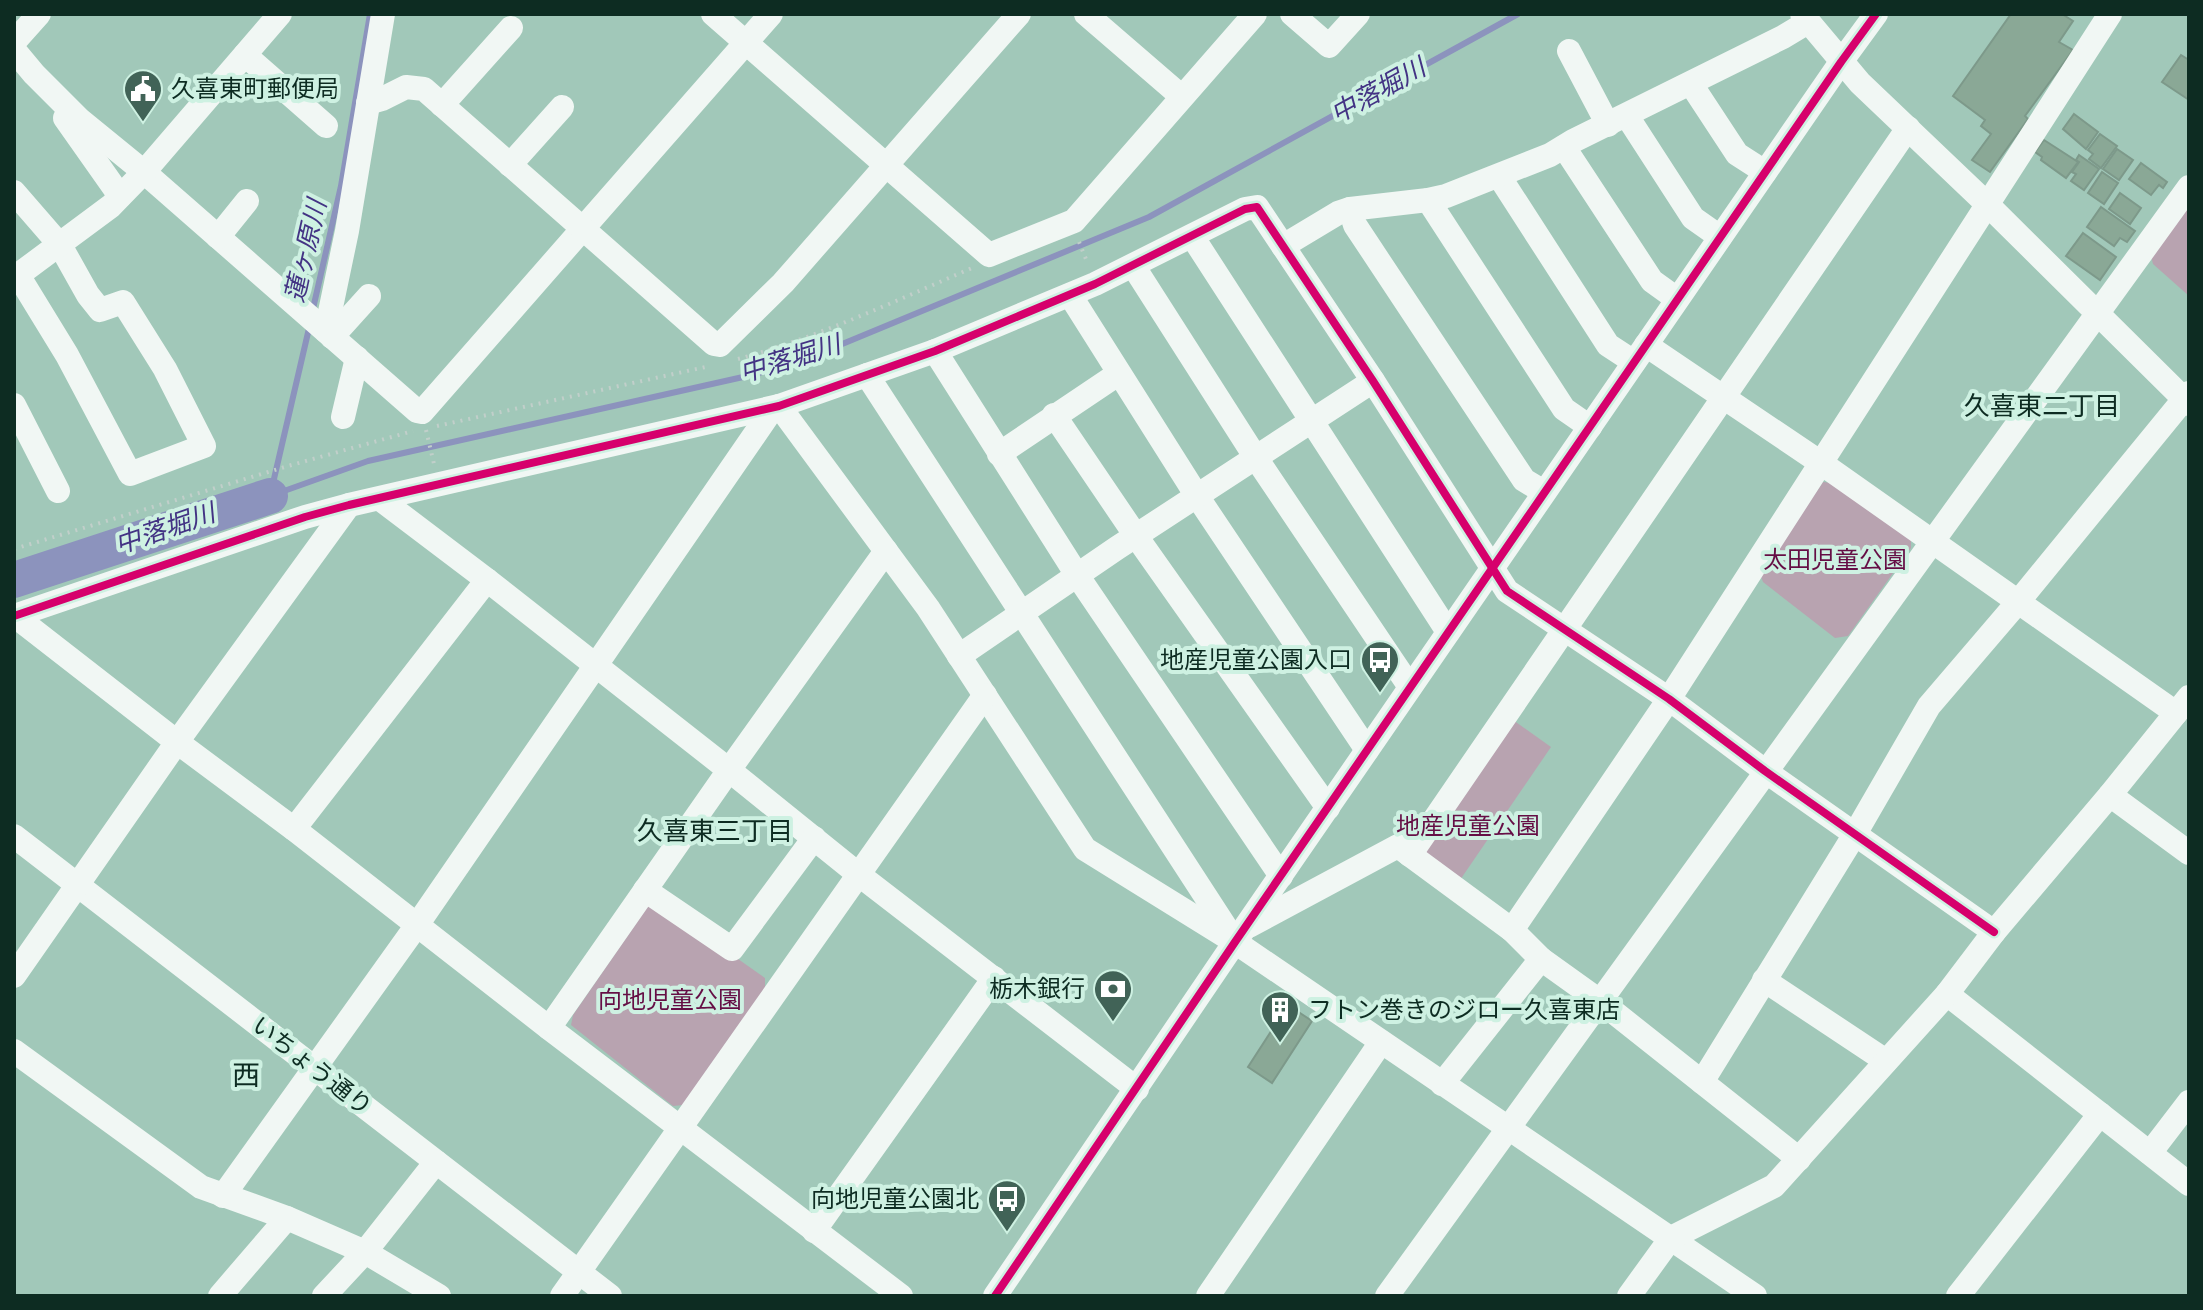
<svg xmlns="http://www.w3.org/2000/svg" width="2203" height="1310" font-family="'Fira Sans','Noto Sans JP',sans-serif">
<style>
.green{fill:#b8a3b0}
.lines{fill:none;stroke-linecap:round;stroke-linejoin:round}
.stream{stroke:#8c93bd;stroke-width:6}
.river{stroke:#8c93bd;stroke-width:36}
.building{fill:#8aa896;stroke:#7d998a;stroke-width:2}
.path{stroke:#c1cfca;stroke-width:4;stroke-dasharray:2 6;stroke-linecap:butt}
.minor{stroke:#f1f7f4;stroke-width:24}
.cycleway-casing{stroke:#cef1e2;stroke-width:13}
.cycleway{stroke:#d6006c;stroke-width:8}
.labels{text-anchor:middle;dominant-baseline:central;stroke-width:8;stroke-linejoin:round;paint-order:stroke}
.poi-label{font-size:24px;fill:#0d2c22;stroke:#cef1e2;text-anchor:end}
.park-label{font-size:24px;fill:#650e45;stroke:#cef1e2}
.street-label{font-size:24px;fill:#0d2c22;stroke:#cef1e2}
.water-label{font-size:26px;font-style:italic;fill:#433384;stroke:#cef1e2}
.neighbourhood-label{font-size:26px;fill:#0d2c22;stroke:#cef1e2}
.quarter-label{font-size:28px;fill:#0d2c22;stroke:#cef1e2}
</style>
<rect width="100%" height="100%" fill="#a1c8b9"/>
<g class="green">
<path d="M2189,203V296L2153,264L2151,256Z"/>
<path d="M1823,482L1832,483L1911,539V548L1848,636L1835,638L1763,582L1760,574Z"/>
<path d="M1513,720L1551,747L1458,883L1423,855Z"/>
<path d="M660,904L765,978V989L683,1105L673,1106L571,1025L573,1015L648,906Z"/>
</g>
<g class="lines">
<g class="stream">
<path d="M312,313L341,186L370,14"/>
<path d="M270,496L368,461L752,375L806,359L1149,217L1518,14"/>
<path d="M270,496L310,324"/>
</g>
<path class="river" d="M14,580L270,496"/>
</g>
<g class="building">
<path d="M2011,14H2062L2073,21L2059,42L2073,50L2025,116L2028,119L1990,172L1972,160L1991,134L1981,126L1985,120L1953,96Z"/>
<path d="M2181,55L2189,60V100L2162,82Z"/>
<path d="M2074,114L2098,132L2086,149L2063,129Z"/>
<path d="M2100,134L2117,146L2101,168L2089,159L2093,154L2088,150Z"/>
<path d="M2044,140L2078,162L2066,178L2041,160L2042,157L2035,152Z"/>
<path d="M2117,149L2133,160L2119,180L2103,169Z"/>
<path d="M2079,155L2099,169L2084,190L2071,181L2076,174L2072,172L2079,162L2076,160Z"/>
<path d="M2141,163L2167,182L2163,188L2159,185L2151,195L2129,179Z"/>
<path d="M2102,172L2118,183L2104,204L2088,193Z"/>
<path d="M2120,193L2141,208L2130,224L2109,209Z"/>
<path d="M2101,207L2135,231L2127,242L2120,238L2114,246L2087,227Z"/>
<path d="M2083,233L2116,257L2100,280L2066,256Z"/>
<path d="M1288,1005L1312,1021L1272,1083L1248,1067Z"/>
</g>
<g class="lines">
<g class="path">
<path d="M1079,242L1088,264"/>
<path d="M738,359C819,337 895,301 972,268"/>
<path d="M437,426L710,366"/>
<path d="M426,430L434,464"/>
<path d="M14,549L288,466L413,431"/>
</g>
<g class="minor">
<path d="M713,14L989,255L1074,221L1255,14"/>
<path d="M1086,14L1181,96"/>
<path d="M1292,14L1329,46L1358,14"/>
<path d="M1802,14L1860,83L1987,204L2189,404"/>
<path d="M14,42L39,14"/>
<path d="M14,50L34,74L79,119L144,172L417,411L422,412L771,14"/>
<path d="M1569,51L1608,125"/>
<path d="M245,55L326,126"/>
<path d="M1691,84L1737,154L1765,172"/>
<path d="M368,103L382,99L406,87L424,89L714,344L720,345L783,283L1019,14"/>
<path d="M442,105L511,28"/>
<path d="M1627,116L1693,218L1720,237"/>
<path d="M65,118L120,196"/>
<path d="M1564,147L1652,281L1677,299"/>
<path d="M510,165L562,107"/>
<path d="M1499,176L1608,345L1634,362"/>
<path d="M14,192L60,245L88,295L100,310L123,302L165,369L204,446L130,474L67,355L18,275"/>
<path d="M1428,200L1564,409L1590,427"/>
<path d="M1350,209L1355,225L1524,480L1544,492"/>
<path d="M1192,236L1448,632"/>
<path d="M218,237L247,201"/>
<path d="M1283,246L1338,213L1350,209L1428,200L1446,196L1550,155L1573,141L1783,37L1808,22"/>
<path d="M1134,267L1256,458L1410,687"/>
<path d="M14,278L111,206L144,172L280,14"/>
<path d="M1070,295L1197,496L1367,750"/>
<path d="M326,331L347,231L383,14"/>
<path d="M332,337L369,296"/>
<path d="M1646,345L1821,463L2176,713"/>
<path d="M935,351L1077,575L1281,876"/>
<path d="M867,375L1232,937"/>
<path d="M14,405L58,491"/>
<path d="M779,406L928,608L1085,849L1235,942L1755,1296"/>
<path d="M1054,415L1136,536L1328,808"/>
<path d="M343,417L357,358"/>
<path d="M999,454L1118,374"/>
<path d="M380,499L487,580L729,770L858,874L1137,1089"/>
<path d="M14,616L305,517L349,505L779,406L935,351L1095,284L1245,209L1257,207L1373,381L1507,591L1669,699L1765,771L1994,932"/>
<path d="M15,616L177,742L294,829L549,1028L901,1296"/>
<path d="M959,656L1117,548L1373,381"/>
<path d="M2110,795L2189,853"/>
<path d="M294,829L487,580"/>
<path d="M14,836L610,1296"/>
<path d="M1410,855L1908,128"/>
<path d="M645,890L732,949L814,838"/>
<path d="M1249,926L1398,846L1512,930L1541,959L1601,1002L1799,1159"/>
<path d="M1512,930L1669,699L2110,14"/>
<path d="M14,976L177,742L349,505"/>
<path d="M1764,980L1886,1061"/>
<path d="M1947,994L2189,1184"/>
<path d="M549,1028L729,770L886,551"/>
<path d="M14,1051L201,1187L287,1218L365,1252L439,1296"/>
<path d="M1702,1082L1855,834L1929,706L2018,602L2189,393"/>
<path d="M1442,1084L1541,959"/>
<path d="M2150,1153L2189,1102"/>
<path d="M223,1196L417,925L773,408"/>
<path d="M814,1231L994,978"/>
<path d="M220,1296L287,1218"/>
<path d="M324,1296L365,1252L436,1162"/>
<path d="M562,1296L985,695"/>
<path d="M995,1296L1235,942L1841,62L1876,14"/>
<path d="M1208,1296L1381,1042"/>
<path d="M1387,1296L2189,187"/>
<path d="M1629,1296L1671,1238L1774,1186L1947,994L1994,932L2110,795L2189,697"/>
<path d="M1958,1296L2100,1114"/>
</g>
<g class="cycleway-casing">
<g id="cycleway">
<path d="M14,616L305,517L349,505L779,406L935,351L1095,284L1245,209L1257,207L1373,381L1507,591L1669,699L1765,771L1994,932"/>
<path d="M995,1296L1235,942L1841,62L1876,14"/>
</g>
</g>
<use href="#cycleway" class="cycleway"/>
</g>
<defs>
<g id="civic-pin" transform="scale(2)"><path d="M0 17L-7.5 6A9.5 9.5 0 1 1 7.5 6Z" fill="#416357" stroke="#cef1e2"/><path d="M-.6-6.5H3V-4.5H.6V-3L4-1V1h2V6H-6V1h2V-1L-.6-3ZM-1.2 2.5V6h2.4V2.5Z" fill="#fff"/></g>
<g id="bus-pin" transform="scale(2)"><path d="M0 17L-7.5 6A9.5 9.5 0 1 1 7.5 6Z" fill="#416357" stroke="#cef1e2"/><path d="M-5-6H5V4H4V6H2V4H-2V6H-4V4H-5ZM-3.5-4V0h7V-4ZM-3.5 1.2v1.5H-2V1.2ZM2 1.2v1.5H3.5V1.2Z" fill="#fff"/></g>
<g id="bank-pin" transform="scale(2)"><path d="M0 17L-7.5 6A9.5 9.5 0 1 1 7.5 6Z" fill="#416357" stroke="#cef1e2"/><path d="M-6-4H6V4H-6ZM0-2.3a2.3 2.3 0 1 0 0 4.6a2.3 2.3 0 1 0 0-4.6Z" fill="#fff"/></g>
<g id="building-pin" transform="scale(2)"><path d="M0 17L-7.5 6A9.5 9.5 0 1 1 7.5 6Z" fill="#416357" stroke="#cef1e2"/><path d="M-4-6H4V6H1V3H-1V6H-4ZM-2.5-4.3h1.7v1.8h-1.7ZM.8-4.3h1.7v1.8H.8ZM-2.5-1h1.7V.8h-1.7ZM.8-1h1.7V.8H.8Z" fill="#fff"/></g>
</defs>
<g fill-rule="evenodd">
<use href="#civic-pin" x="143" y="89"/>
<use href="#bus-pin" x="1380" y="660"/>
<use href="#bank-pin" x="1113" y="989"/>
<use href="#building-pin" x="1280" y="1010"/>
<use href="#bus-pin" x="1007" y="1199"/>
</g>
<g class="labels">
<g class="poi-label">
<text x="171" y="89" text-anchor="start">久喜東町郵便局</text>
<text x="1352" y="660">地産児童公園入口</text>
<text x="1085" y="989">栃木銀行</text>
<text x="1308" y="1010" text-anchor="start">フトン巻きのジロー久喜東店</text>
<text x="979" y="1199">向地児童公園北</text>
</g>
<g class="park-label">
<text x="1835" y="560">太田児童公園</text>
<text x="1468" y="826">地産児童公園</text>
<text x="670" y="1000">向地児童公園</text>
</g>
<g class="street-label">
<text transform="translate(312 1066) rotate(38)">いちょう通り</text>
</g>
<g class="water-label">
<text transform="translate(1378 91) rotate(-29)">中落堀川</text>
<text transform="translate(306 251) rotate(-77)">蓮ヶ原川</text>
<text transform="translate(790 359) rotate(-17)">中落堀川</text>
<text transform="translate(165 529) rotate(-19)">中落堀川</text>
</g>
<g class="neighbourhood-label">
<text x="2042" y="406">久喜東二丁目</text>
<text x="715" y="831">久喜東三丁目</text>
</g>
<g class="quarter-label">
<text x="246" y="1075">西</text>
</g>
</g>
<rect width="2203" height="1310" fill="none" stroke="#0d2c22" stroke-width="32"/>
</svg>
